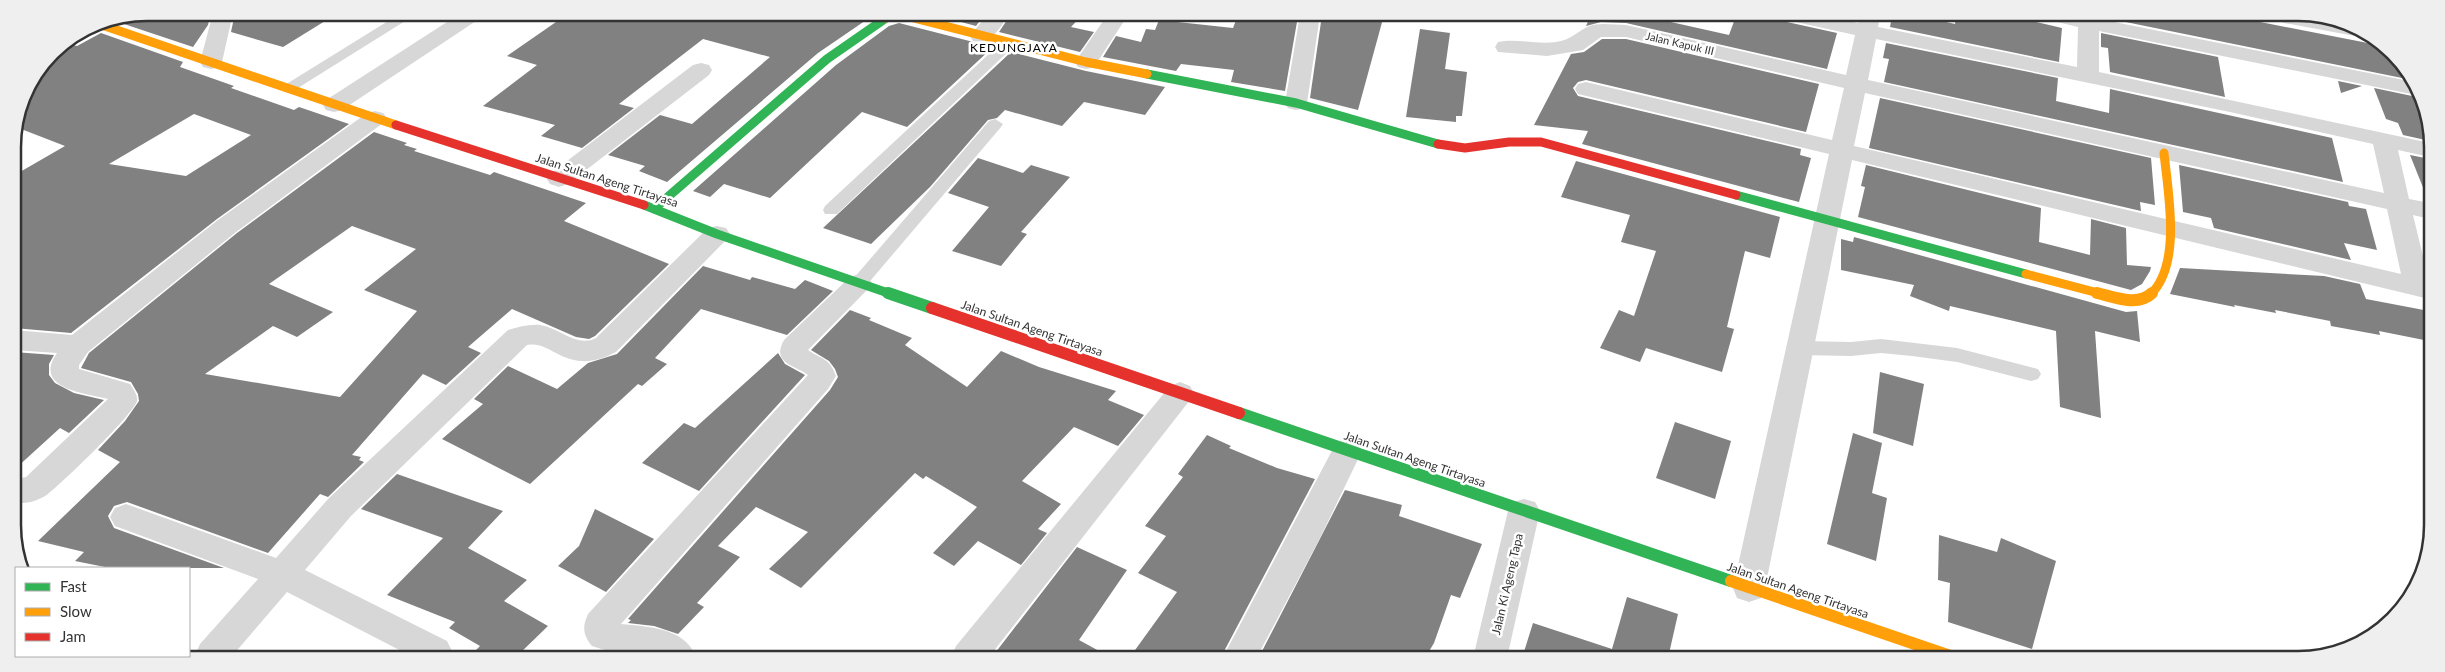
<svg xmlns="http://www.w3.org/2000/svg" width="2445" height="672" font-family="Lato,sans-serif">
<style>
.building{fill:#818181;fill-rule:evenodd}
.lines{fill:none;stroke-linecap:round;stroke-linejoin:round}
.lane{fill:#d7d7d7;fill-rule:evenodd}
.street{fill:#d7d7d7;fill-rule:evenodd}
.fast-far1{stroke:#30b455;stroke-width:9}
.fast{stroke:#30b455;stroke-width:12}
.slow-far1{stroke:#ff9f0a;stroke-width:9}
.slow{stroke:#ff9f0a;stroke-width:12}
.jam-far1{stroke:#e5322d;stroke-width:9}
.jam{stroke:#e5322d;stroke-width:12}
.labels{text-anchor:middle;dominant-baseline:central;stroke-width:5;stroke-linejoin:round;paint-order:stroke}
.far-street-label{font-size:11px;fill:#333;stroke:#fff}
.far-quarter-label{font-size:12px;letter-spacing:1px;fill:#000;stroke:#fff}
.street-label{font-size:12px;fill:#333;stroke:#fff}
.rim{fill:none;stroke:#333;stroke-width:2.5}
</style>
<rect width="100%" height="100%" fill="#fff"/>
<g class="building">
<path d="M147,12L190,13H211L208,25L193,47L121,23L137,15Z"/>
<path d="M235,13H338L283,47L231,32Z"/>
<path d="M569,13L805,14H875L818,53L667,182L639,171L645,166L608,155L660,115L692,124L770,57L703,39L619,104L634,108L582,148L541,136L555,125L483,106L537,65L507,56Z"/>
<path d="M931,14H985L976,26Z"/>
<path d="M1011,14H1083L1071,27L1094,32L1080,52L999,32Z"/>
<path d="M1238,15L1298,16L1285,91L1231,82L1234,70L1181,64L1176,71L1103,57L1116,36L1141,42L1146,29L1155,30L1159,20L1233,28Z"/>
<path d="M1322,15H1384L1358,110L1310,98Z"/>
<path d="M1591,15L1644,16L1729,35L1736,16H1782L1787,22L1837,33L1827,69L1626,23L1601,22L1586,26Z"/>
<path d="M1892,16H1921L1955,24L1956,16H2024V19L2062,28L2059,62L1890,27Z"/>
<path d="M2101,17H2235L2383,46L2393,52L2407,79Z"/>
<path d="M899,23L993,47L907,127L862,112L770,198L724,184L710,197L693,191L836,65L889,26Z"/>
<path d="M1420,29L1450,33L1445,69L1467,72L1462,116H1456V122L1406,117Z"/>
<path d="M101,33L183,62L180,67L234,86L231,88L294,110L299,107L349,124L217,219L71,333L14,328L13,176L65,146L16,127L26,88L50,55L69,44L77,46ZM194,114L251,135L186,176L109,164Z"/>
<path d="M2101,33L2218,57L2225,97L2110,72L2108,48L2101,47Z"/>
<path d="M1602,39H1626L1819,84L1806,132L1586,80L1578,82L1573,88L1578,96L1801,149L1800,155L1811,158L1799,202L1582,144L1588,131L1534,125L1571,54L1584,52Z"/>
<path d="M1886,43L2058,78L2056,101L2109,113L2110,89L2332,138L2343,182L1884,82L1889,59L1883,58Z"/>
<path d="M1011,52L1086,71L1165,87L1145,115L1084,102L1062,126L1005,110L997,118L988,120L930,187L871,244L823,228Z"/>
<path d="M2338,81L2362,86L2341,93Z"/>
<path d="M2374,88L2417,97L2430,121V141L2403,135L2398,123L2386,119Z"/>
<path d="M1880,98L2151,158L2155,205L2140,202L2141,211L1869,148Z"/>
<path d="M374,132L407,143L404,145L417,149L414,151L490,175L494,172L586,203L564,221L669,264L595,336L589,339L576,337L512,309L468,347L481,353L446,385L423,374L352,455L361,457L359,460L364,462L328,497L320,494L268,553L127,502L114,506L108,516L114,528L224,568H110L75,561L84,552L38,541L120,462L98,450L125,421L139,401L138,394L131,382L81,368L89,353L237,233ZM352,226L416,249L364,290L417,311L340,397L205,374L273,326L297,337L333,312L269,284Z"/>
<path d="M2410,155L2430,159V200H2428Z"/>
<path d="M978,158L1023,173L1031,165L1070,177L1021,232L1027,234L1001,266L952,251L989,207L948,193Z"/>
<path d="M1576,161L1780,217L1770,258L1745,251L1727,327L1734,329L1722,372L1646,348L1640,362L1600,348L1619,310L1634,316L1656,251L1621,242L1630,215L1561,197Z"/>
<path d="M1866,165L2041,208L2039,242L2090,255L2091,219L2126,228L2127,265L2151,267L2150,271L2142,284L2131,290L1858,217L1865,187L1861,186Z"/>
<path d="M2179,165L2348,202L2349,206L2366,209L2377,250L2344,243L2351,260L2214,228L2211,218L2183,212Z"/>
<path d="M1854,237L2126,312L2137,311L2140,342L2095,331L2101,418L2060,407L2056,331L1950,306L1949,311L1910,296L1914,285L1841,270V239L1853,242Z"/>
<path d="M703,266L750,280L752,277L795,289L805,280L833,291L787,335L701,309L655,358L667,364L642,386L638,384L530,484L442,439L483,404L474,399L508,366L557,389L588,363L617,354Z"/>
<path d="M2180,268L2324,276L2360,284L2366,299L2429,311V341L2379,331L2380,335L2331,326L2330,321L2275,310L2276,313L2234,305L2235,307L2170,294Z"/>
<path d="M850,310L871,318L869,320L912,338L905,345L967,387L1001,351L1039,367L1116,391L1108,400L1144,415L1118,446L1074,427L1022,481L1061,504L1038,529L1047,533L1021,565L978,541L954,566L933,553L977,507L926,476L923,479L915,473L801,588L769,569L808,532L756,507L718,546L740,557L697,603L704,607L678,634L654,626L628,623L631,620L628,619L830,390L838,377L835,369L829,361L811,350Z"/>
<path d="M14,352L54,355L49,364V375L55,383L74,393L104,400L69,433L60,428L15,469Z"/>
<path d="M778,353L785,364L805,375L699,491L642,463L684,423L695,428Z"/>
<path d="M1880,372L1924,384L1913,446L1873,433Z"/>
<path d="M1675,422L1731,441L1715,499L1656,478Z"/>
<path d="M1853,433L1882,443L1872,493L1887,498L1876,561L1827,544Z"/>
<path d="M1207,435L1231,446L1229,448L1277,468L1315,479L1221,657H1130L1177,592L1138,573L1166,536L1145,526L1183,477L1178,474Z"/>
<path d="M397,474L503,511L468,548L527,580L504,601L548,626L517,656H470L480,646L449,628L455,622L387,595L443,538L361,509Z"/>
<path d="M1345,490L1402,505L1399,516L1482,544L1460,598L1451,595L1434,643L1425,658L1259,657Z"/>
<path d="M595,509L654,539L606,592L558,566L579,546Z"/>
<path d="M1939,535L1997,552L2001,538L2056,561L2032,649L1948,622L1950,583L1938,580Z"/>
<path d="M1077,547L1127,570L1079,640L1110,657H992Z"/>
<path d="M1627,597L1678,614L1668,658H1522L1533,623L1612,649Z"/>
</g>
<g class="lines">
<g class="lane">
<path d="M401,13H418L293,91L288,93L280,88Z"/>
<path d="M1009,39L1016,43L1014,46L837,214H825L823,210L825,206L1004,40Z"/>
<path d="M995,119L1003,124L1001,127L865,287L859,289L853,287L850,283L853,279L989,121Z"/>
<path d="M1881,339L1957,348L2038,369L2041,374L2038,379L2031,381L1957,362L1912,356L1881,353L1851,356L1800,355L1793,353L1791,348L1793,343L1800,341L1851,342Z"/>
</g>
<g class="street">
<path d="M213,13H233L222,62L219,67L211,69L203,67L200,62Z"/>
<path d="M461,13H485L482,17L342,110L334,112L326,110L323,105L326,100Z"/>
<path d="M988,14H1009C1000,28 991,45 973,41L970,36Z"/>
<path d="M1108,14L1128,15L1094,67L1086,69L1078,67L1075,62Z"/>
<path d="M1300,15H1320L1307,103L1304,108L1296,110L1288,108L1285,103Z"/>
<path d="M1784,16H1825L1858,23L1860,16H1880L1878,27L2077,67L2078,27L2049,20L2046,16L2099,17V19L2409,81L2416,95L2099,31V72L2430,143V157L2398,150L2409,199L2430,203V219L2413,215L2429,281V299L1852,160L1765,588L1761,598L1749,602L1737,598L1733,588L1829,154L1578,94L1575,89L1578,84L1586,82L1832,140L1844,88L1626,37H1601L1583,50L1547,56L1498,52L1495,47L1498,42C1517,38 1537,45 1556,42C1570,40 1576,33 1587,27C1598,22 1614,25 1626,25L1846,75L1855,35L1787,20ZM1876,39L2230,112L2373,144L2384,193L1868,80ZM1865,93L2387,209L2401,274L1854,146Z"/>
<path d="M2274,17H2319L2339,21L2363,34L2355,36L2284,23L2277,21Z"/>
<path d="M701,63L709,65L712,70L709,75L568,184L559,187L550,184L547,179L550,174L693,65Z"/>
<path d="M375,111L383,113L387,118L383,123L236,232L88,352L79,365V369L130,384C133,389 138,395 137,401C133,415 62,483 48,494C38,501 27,504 15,503V479L26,477L108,399C85,393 32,389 57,353L14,350V330L72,335L218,220L367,113Z"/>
<path d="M717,226L726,228L730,234L726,240L616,352C595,363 578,365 556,353C546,348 539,343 527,345L351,516L305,570L447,641L452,651L450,656H411L287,592L233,655H195L200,644L258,579L115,526L110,517L115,508L126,504L276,558L329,498L508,330C519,327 529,324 540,325C560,328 577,348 596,338L708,228Z"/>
<path d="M859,274L868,277L872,283L868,289L808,350C822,360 829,357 836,376L828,389L621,624C649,627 683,627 696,656C661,656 625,658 592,646C583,635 582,627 588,614L808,375C794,365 771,363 784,340L850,277Z"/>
<path d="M1180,382L1190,386L1194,393L1190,400L989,657H951L956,646L1170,386Z"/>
<path d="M1347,440L1358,443L1362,451L1319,540L1257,657H1223L1336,443Z"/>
<path d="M1524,499L1535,502L1540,511L1507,658H1473L1508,511L1513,502Z"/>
</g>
<g class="fast-far1">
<path d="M1147,74L1296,103L1438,144"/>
<path d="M1736,195L2026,274"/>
<path d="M644,205L717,234L891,294"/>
<path d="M655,208L827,59L886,18"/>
</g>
<g class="fast">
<path d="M888,293L932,308"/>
<path d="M1239,413L1731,581"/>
</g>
<g class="slow-far1">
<path d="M886,18L898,14L1086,62L1147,74"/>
<path d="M96,23L396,125"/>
<path d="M2026,274L2102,294"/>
<path d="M2151,294C2182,263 2168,193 2164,153"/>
</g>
<g class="slow">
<path d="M2097,293C2114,297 2138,307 2152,293"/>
<path d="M1731,581L1959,659"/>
</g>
<g class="jam-far1">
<path d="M396,125L644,205"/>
<path d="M1438,144L1465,148L1509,142H1541L1736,195"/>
</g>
<path class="jam" d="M932,308L1239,413"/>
</g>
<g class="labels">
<g class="far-street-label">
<text transform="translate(1680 43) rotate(13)">Jalan Kapuk III</text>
</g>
<g class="far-quarter-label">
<text x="1014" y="47">KEDUNGJAYA</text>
</g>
<g class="street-label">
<text transform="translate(607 180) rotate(18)">Jalan Sultan Ageng Tirtayasa</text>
<text transform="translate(1032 328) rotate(19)">Jalan Sultan Ageng Tirtayasa</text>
<text transform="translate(1415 459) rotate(19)">Jalan Sultan Ageng Tirtayasa</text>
<text transform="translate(1507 584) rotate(-77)">Jalan Ki Ageng Tapa</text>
<text transform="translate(1798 590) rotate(19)">Jalan Sultan Ageng Tirtayasa</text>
</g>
</g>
<path d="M0 0H2445V672H0ZM147 21H2298A126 126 0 0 1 2424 147V525A126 126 0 0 1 2298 651H147A126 126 0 0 1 21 525V147A126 126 0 0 1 147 21Z" fill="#efefef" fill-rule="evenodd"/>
<path class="rim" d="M147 21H2298A126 126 0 0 1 2424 147V525A126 126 0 0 1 2298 651H147A126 126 0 0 1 21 525V147A126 126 0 0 1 147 21Z"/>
<rect x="15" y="567" width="175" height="90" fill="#ffffff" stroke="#adadad"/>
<rect x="25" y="583" width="25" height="8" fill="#30b455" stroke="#adadad"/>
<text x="60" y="592" font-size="15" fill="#333333">Fast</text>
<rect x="25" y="608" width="25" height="8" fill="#ff9f0a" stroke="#adadad"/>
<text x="60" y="617" font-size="15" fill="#333333">Slow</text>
<rect x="25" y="633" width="25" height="8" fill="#e5322d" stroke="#adadad"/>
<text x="60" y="642" font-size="15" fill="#333333">Jam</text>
</svg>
